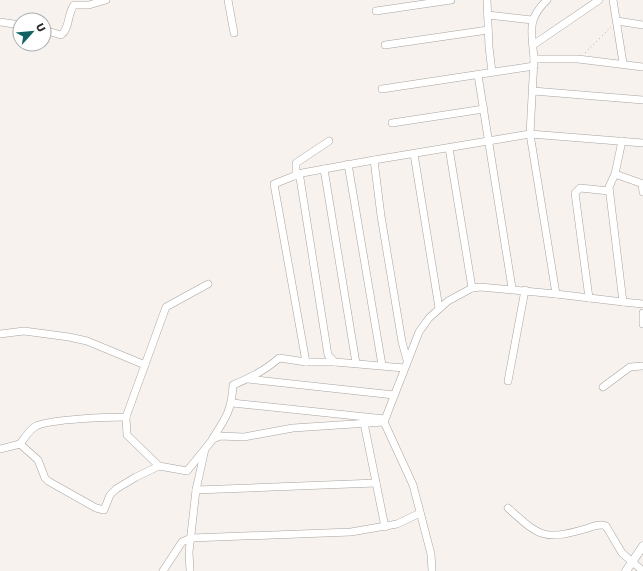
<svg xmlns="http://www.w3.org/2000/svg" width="643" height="571" font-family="Rubik,sans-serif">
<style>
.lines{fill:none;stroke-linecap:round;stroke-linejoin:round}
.minor-casing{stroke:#a8a39f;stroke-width:8}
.tertiary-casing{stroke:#a8a39f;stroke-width:9}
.path{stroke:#aeaaa6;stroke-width:1;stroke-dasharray:1 3;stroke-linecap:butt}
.minor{stroke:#fff;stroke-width:7}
.tertiary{stroke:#fff;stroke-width:8}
</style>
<rect width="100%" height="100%" fill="#f7f2ed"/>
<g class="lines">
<g class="minor-casing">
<g id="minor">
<path d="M228,0L234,33"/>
<path d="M487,0L489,47L492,72"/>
<path d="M613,0L623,63"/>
<path d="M376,11L451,0"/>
<path d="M488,15L532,20"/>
<path d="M617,21L643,25"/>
<path d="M0,22L20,25"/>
<path d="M44,30L61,35C70,29 67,14 74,5H89L106,0"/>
<path d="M385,45L488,30"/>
<path d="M533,45L599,0"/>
<path d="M534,59C532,32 526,20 547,0"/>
<path d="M478,75L512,288"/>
<path d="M382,89L534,66"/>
<path d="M533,91L643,100"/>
<path d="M392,123L484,109"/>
<path d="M449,148L472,288"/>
<path d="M414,154L439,308"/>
<path d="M374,160L302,173L299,174L300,178L328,355L335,362L404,368"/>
<path d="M348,164L382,365"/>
<path d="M324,169L356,363"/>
<path d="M299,174L274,184L306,362H335"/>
<path d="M615,174L622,141"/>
<path d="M296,176V163L329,141"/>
<path d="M642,184L643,192"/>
<path d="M556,294L623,302L609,187L615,174L643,184"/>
<path d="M589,298L575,193L580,188L609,191"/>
<path d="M623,302L643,304"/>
<path d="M643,313V324"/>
<path d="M0,334L24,331L69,337L87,341L145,365"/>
<path d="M407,360L402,342L381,216L374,160L530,134L643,143"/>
<path d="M248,379L394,395"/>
<path d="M508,381L525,290"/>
<path d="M603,387L630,367L643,366"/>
<path d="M232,403L385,419"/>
<path d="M126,417L127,435L159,466"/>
<path d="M364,423L385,527"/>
<path d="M213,438C226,418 232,409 233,385C250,378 266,370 279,358L306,362"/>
<path d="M0,449L20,444"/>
<path d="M205,449L187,471L159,466L136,477L116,489L110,495L104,510L96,508L48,481L45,478L38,460L20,444C24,439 30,429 36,426C51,419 109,417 126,417L166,307L208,284"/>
<path d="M196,490L376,483"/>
<path d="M508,508C539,536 543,541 585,529C592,527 599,523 606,526L622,553L643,571"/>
<path d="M163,571L182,542L191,538L351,532L397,524L420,513"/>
<path d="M190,571L189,552L196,490L205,449L213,439L220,436L244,437L293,428L384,422"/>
<path d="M432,571L431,554L413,485L384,422L419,332L429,318L448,301L472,288L480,287L556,294L530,134L534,59H578L643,67"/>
</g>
</g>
<g class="tertiary-casing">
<path id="tertiary" d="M626,571L643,546"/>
</g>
<path class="path" d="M585,53L611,27"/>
<use href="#minor" class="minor"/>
<use href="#tertiary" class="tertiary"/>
</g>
<g transform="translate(32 32) rotate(63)"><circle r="19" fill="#ffffff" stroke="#acabab"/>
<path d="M0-3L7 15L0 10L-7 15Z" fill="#106262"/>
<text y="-6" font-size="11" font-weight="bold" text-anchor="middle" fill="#302e2c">U</text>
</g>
</svg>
